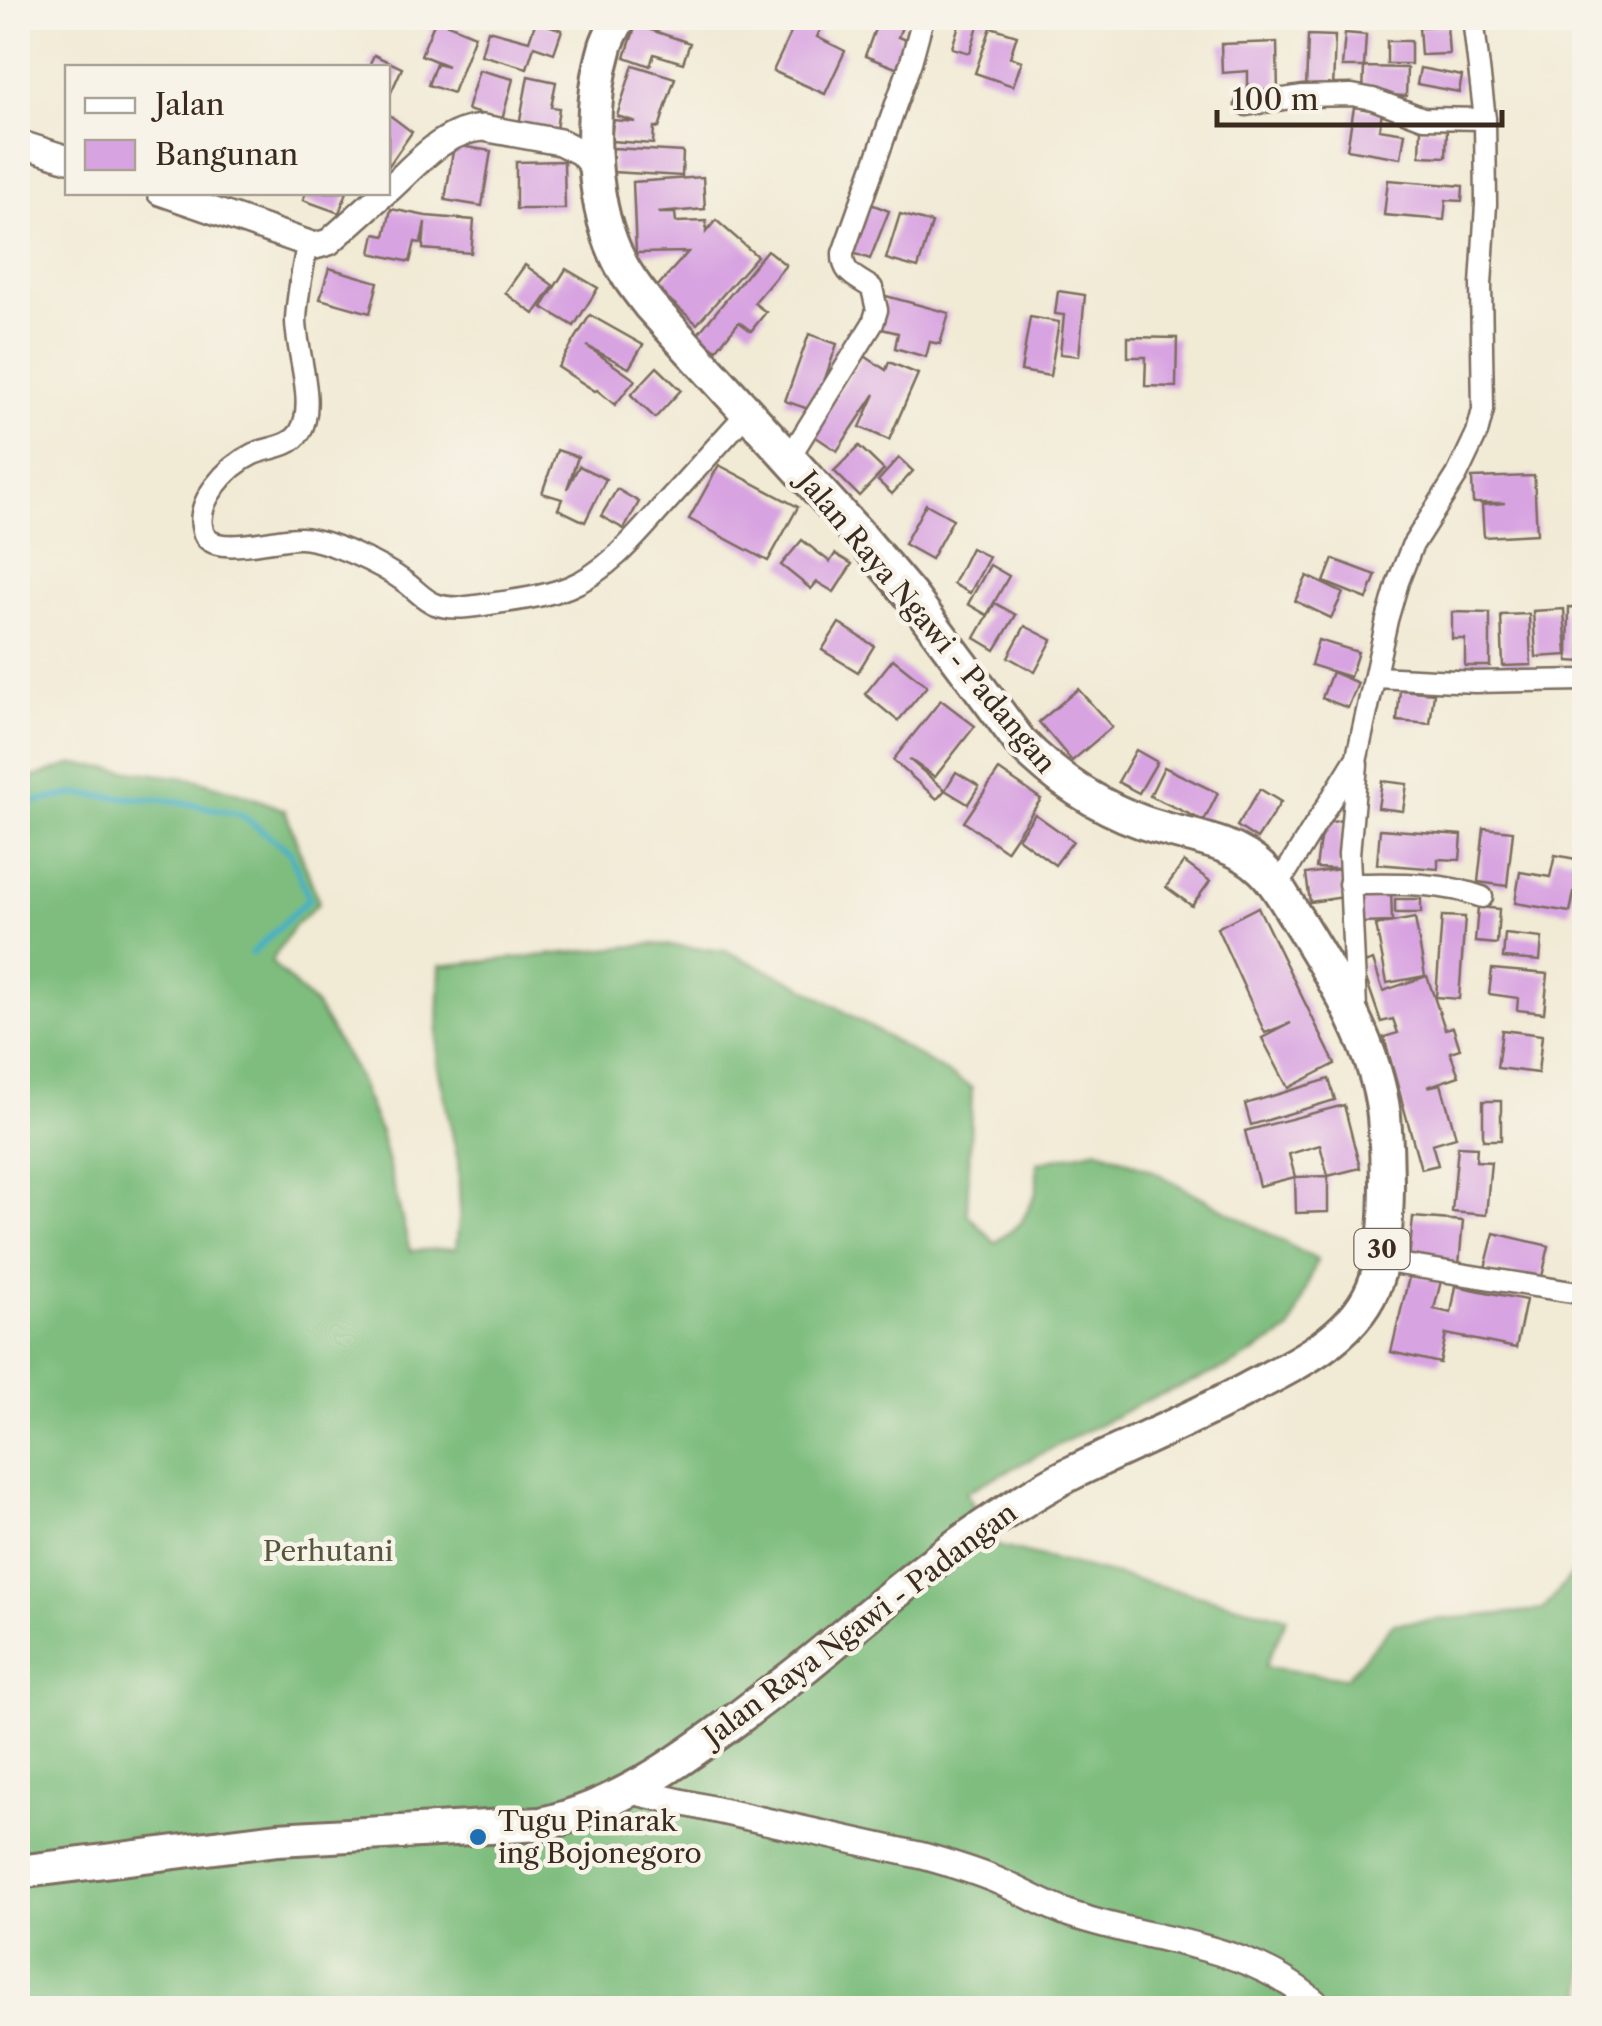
<svg xmlns="http://www.w3.org/2000/svg" width="1602" height="2026" font-family="'Libre Caslon Text',serif">
<style>
.forest{fill:#7ebd7e;stroke:#5c744e;stroke-width:2.5}
.lines{fill:none;stroke-linecap:round;stroke-linejoin:round}
.stream{stroke:#46b0c4;stroke-width:6}
.building{fill:#d8a3e1}
.minor-casing{stroke:#7b6d5e;stroke-width:25}
.tertiary-casing{stroke:#7b6d5e;stroke-width:30}
.trunk-casing{stroke:#7b6d5e;stroke-width:38}
.minor{stroke:#fff;stroke-width:20}
.tertiary{stroke:#fff;stroke-width:25}
.trunk{stroke:#fff;stroke-width:32}
.poi-dot{fill:#1f6fb2;stroke:#f7f3e8;stroke-width:4}
.labels{text-anchor:middle;dominant-baseline:central;stroke-width:9;stroke-linejoin:round;paint-order:stroke}
.shield{fill:#f7f3e8;stroke:#73665b;stroke-width:2.5}
.shield-label{font-size:25px;font-weight:bold;fill:#3b2a1e}
.street-label{font-size:28px;fill:#3b2a1e;stroke:#f7f3e8}
.park-label{font-size:28px;fill:#54573c;stroke:#f7f3e8}
.poi-label{font-size:28px;fill:#3b2a1e;stroke:#f7f3e8;text-anchor:start}
</style>
<rect width="100%" height="100%" fill="#f7f3e8"/>
<filter id="ink" filterUnits="userSpaceOnUse"><feTurbulence type="fractalNoise" baseFrequency=".01" numOctaves="2"/><feDisplacementMap in="SourceGraphic" scale="20" xChannelSelector="R" yChannelSelector="G"/><feConvolveMatrix kernelMatrix="1 2 1 2 8 2 1 2 1" color-interpolation-filters="sRGB"/></filter>
<filter id="wash" filterUnits="userSpaceOnUse"><feTurbulence type="fractalNoise" baseFrequency=".0048" numOctaves="4" result="noise"/><feDisplacementMap in="SourceGraphic" scale="40" xChannelSelector="R" yChannelSelector="G"/><feGaussianBlur stdDeviation="2.25" result="paint"/><feColorMatrix in="noise" values="0 0 0 0 0 0 0 0 0 0 0 0 0 0 0 0 0 1.4 0 .05"/><feComposite in="paint" operator="in"/></filter>
<g filter="url(#wash)">
<rect width="100%" height="100%" fill="#f1ead5"/>
<path class="forest" d="M74,764L194,779L246,795L285,810L319,903L293,927L271,962L316,1006L355,1071L380,1132L410,1251L456,1248L460,1211L458,1161L437,1062L440,966L654,944L726,951L800,985L972,1088L967,1213L995,1243L1021,1223L1037,1191V1163L1098,1149L1151,1170L1317,1260L1290,1331L1233,1365L1145,1401L966,1492L997,1546L1287,1617L1265,1667L1346,1678L1393,1624L1543,1610L1584,1560V2008H18V782Z"/>
<g class="lines">
<path class="stream" d="M18,805L75,794L176,801L240,814L290,852L309,899L252,953"/>
</g>
<g id="blocks">
<g class="building">
<path d="M798,18L821,28L817,37L845,51L825,94L773,71Z"/>
<path d="M879,18L905,19L898,37L911,42L901,70L865,56Z"/>
<path d="M961,18H988L986,24L979,22L970,53L952,48Z"/>
<path d="M436,19L475,35L453,93L428,85L436,63L448,66L421,55Z"/>
<path d="M536,21L562,30L554,53L534,46L527,68L481,55L488,30L529,41Z"/>
<path d="M636,25L690,43L683,63L654,54L650,66L625,57Z"/>
<path d="M1447,25L1449,54L1421,55L1419,27Z"/>
<path d="M991,27L1017,35L1010,57L1022,61L1013,86L975,73Z"/>
<path d="M1345,33L1366,35L1364,67H1342Z"/>
<path d="M1308,35L1335,36L1333,90H1306Z"/>
<rect x="1387" y="41" width="24" height="23"/>
<path d="M1277,42L1278,95H1248V71L1222,73L1221,44Z"/>
<path d="M374,55L402,68L388,99V68H368Z"/>
<path d="M633,65L675,78L659,128L654,127L653,144L611,141L613,120L636,122L617,116Z"/>
<path d="M1364,67L1407,68L1406,96L1363,94Z"/>
<path d="M1420,68L1462,76L1459,92L1417,84Z"/>
<path d="M479,70L513,79L502,120L467,110Z"/>
<path d="M528,76L556,82L551,107L559,108L556,130L519,125Z"/>
<path d="M1354,107L1382,112L1379,129L1405,133L1401,158L1347,149Z"/>
<path d="M388,114L412,132L388,167Z"/>
<path d="M1421,128L1447,129L1446,157L1420,156Z"/>
<path d="M454,145L491,151L482,206L445,200Z"/>
<path d="M613,148L683,152L682,176L612,172Z"/>
<path d="M564,161L565,209H516V162Z"/>
<path d="M703,177L705,209L658,213H675L676,222L706,221V232L716,220L757,256L697,324L656,288L688,252L636,253L633,182Z"/>
<path d="M1388,180L1463,186L1462,201L1446,200L1444,220L1384,215Z"/>
<path d="M306,192H347L339,213L303,200Z"/>
<path d="M866,202L889,211L870,259L847,251Z"/>
<path d="M391,209L426,216L474,220L471,253L423,249L425,222L421,243L415,242L410,262L371,253L375,234L385,236Z"/>
<path d="M900,214L932,223L918,268L886,259Z"/>
<path d="M767,250L786,265L754,303L766,312L751,331L739,322L716,350L697,335Z"/>
<path d="M525,265L554,286L534,314L505,293Z"/>
<path d="M329,268L378,282L370,313L320,299Z"/>
<path d="M566,269L598,288L574,326L542,307Z"/>
<path d="M1058,291L1085,295L1079,356L1060,354L1064,315L1055,314Z"/>
<path d="M886,296L949,313L940,344L930,342L926,357L895,348L898,333L878,328Z"/>
<path d="M590,315L643,345L629,368L587,346L635,380L615,405L597,390L595,391L558,367Z"/>
<path d="M1030,317L1059,322L1050,376L1021,371Z"/>
<path d="M809,334L837,344L814,411L785,401Z"/>
<path d="M1128,337L1177,338L1176,387L1145,386L1146,357H1128Z"/>
<path d="M863,355L886,370L889,362L918,374L889,440L860,427L875,394L837,451L810,433Z"/>
<path d="M657,367L681,390L655,418L631,395Z"/>
<path d="M859,446L884,470L859,496L834,471Z"/>
<path d="M557,450L578,457L567,489L579,466L606,479L585,522L558,509L562,499L542,493Z"/>
<path d="M899,458L913,471L892,494L878,481Z"/>
<path d="M719,465L798,507L768,561L689,519Z"/>
<path d="M1534,476L1537,534L1484,537L1482,505L1505,503H1473L1472,478Z"/>
<path d="M617,489L639,502L624,529L601,516Z"/>
<path d="M926,504L953,519L931,559L904,544Z"/>
<path d="M802,540L830,562L835,554L852,564L834,592L817,582L811,589L781,565Z"/>
<path d="M971,548L989,557L970,593L953,584Z"/>
<path d="M1333,559L1376,575L1367,599L1324,582Z"/>
<path d="M990,565L1009,576L987,615L968,604Z"/>
<path d="M1307,576L1343,593L1331,618L1295,601Z"/>
<path d="M995,603L1016,615L995,650L975,638Z"/>
<path d="M1569,607L1584,608V662L1568,661Z"/>
<path d="M1564,609L1567,655L1536,657L1533,611Z"/>
<path d="M1452,612L1490,613V666H1465V639H1452Z"/>
<path d="M1529,614L1531,665L1503,666L1501,615Z"/>
<path d="M839,623L874,646L858,672L822,650Z"/>
<path d="M1025,626L1052,640L1035,672L1008,657Z"/>
<path d="M1318,640L1358,652L1350,677L1311,665Z"/>
<path d="M893,659L927,686L898,721L865,694Z"/>
<path d="M1332,672L1358,683L1348,708L1322,698Z"/>
<path d="M1078,689L1112,727L1072,761L1039,722Z"/>
<path d="M1400,690L1434,693L1430,724L1397,721Z"/>
<path d="M941,700L975,726L935,777L909,759L945,790L937,799L893,760Z"/>
<path d="M1136,750L1157,762L1139,793L1118,782Z"/>
<path d="M1164,767L1218,793L1204,821L1150,796Z"/>
<path d="M999,770L1041,799L1006,851L964,822Z"/>
<path d="M956,772L979,786L968,804L945,790Z"/>
<path d="M1382,781L1407,784L1403,811L1378,808Z"/>
<path d="M1260,789L1281,802L1257,839L1237,826Z"/>
<path d="M1035,814L1073,841L1055,865L1018,838Z"/>
<path d="M1342,820L1340,869L1344,897L1310,902L1306,874L1340,869L1316,868L1322,824Z"/>
<path d="M1484,828L1513,831L1507,886L1478,882Z"/>
<path d="M1380,829L1462,835L1460,860L1438,859V869L1377,864Z"/>
<path d="M1555,855L1581,860L1570,912L1515,903L1520,872L1550,877Z"/>
<path d="M1184,862L1210,881L1192,906L1166,887Z"/>
<path d="M1391,889L1392,922L1360,923L1358,891Z"/>
<rect x="1395" y="899" width="26" height="14"/>
<path d="M1258,907L1335,1064L1288,1088L1262,1038L1291,1023L1265,1033L1217,928Z"/>
<path d="M1478,907L1499,909L1497,944L1475,942Z"/>
<path d="M1442,916L1465,917L1459,999L1436,997Z"/>
<path d="M1415,918L1425,976L1387,983L1376,925Z"/>
<path d="M1505,934L1542,938L1540,961L1503,958Z"/>
<path d="M1373,960L1383,991L1427,976L1445,1029L1453,1027L1460,1049L1450,1052L1459,1076L1427,1087L1441,1084L1456,1137L1432,1144L1438,1165L1421,1169L1384,1037L1398,1033L1393,1019L1381,1022L1361,964Z"/>
<path d="M1492,969L1548,974L1544,1013L1517,1010L1518,998L1489,994Z"/>
<path d="M1502,1030L1542,1035L1538,1073L1497,1068Z"/>
<path d="M1329,1079L1335,1100L1251,1125L1245,1104Z"/>
<rect x="1483" y="1101" width="18" height="39"/>
<path d="M1344,1105L1360,1168L1328,1176L1320,1145L1289,1154L1295,1177L1259,1186L1245,1131Z"/>
<path d="M1458,1146L1477,1147L1476,1161L1491,1162L1486,1215L1452,1212Z"/>
<path d="M1328,1176V1212L1296,1213L1295,1177Z"/>
<path d="M1413,1217L1463,1221L1459,1265L1409,1261Z"/>
<path d="M1494,1233L1549,1246L1541,1281L1485,1268Z"/>
<path d="M1410,1273L1441,1281L1434,1309L1451,1313L1456,1286L1526,1300L1516,1348L1446,1334L1440,1363L1391,1352Z"/>
</g>
</g>
</g>
<g filter="url(#ink)">
<use href="#blocks" fill-opacity="0" stroke="#7b6d5e" stroke-width="2.5"/>
<g class="lines">
<g class="minor-casing">
<g id="minor">
<path d="M1246,105L1303,96L1352,95L1373,99L1423,118L1485,119"/>
<path d="M307,245C303,269 297,295 296,320C296,352 317,404 300,432C290,448 269,447 253,454C228,466 194,501 203,531C210,560 279,536 301,538C330,540 382,565 405,582C415,589 424,600 435,604C453,611 477,606 496,603C520,600 546,596 569,587C611,570 642,529 671,497C696,469 722,441 747,413"/>
<path d="M789,458L873,323L877,310L872,288C856,277 842,274 843,253L911,62L923,18"/>
<path d="M1376,677L1475,682L1584,680"/>
<path d="M1349,884C1394,884 1439,881 1482,897"/>
<path d="M1277,887L1357,757L1387,620L1398,582L1412,546L1457,475L1477,433L1483,410L1481,285L1486,204L1485,119L1473,18"/>
<path d="M1356,1009L1349,854L1357,764"/>
<path d="M1380,1261L1584,1294"/>
</g>
</g>
<g class="tertiary-casing">
<g id="tertiary">
<path d="M18,143L68,159"/>
<path d="M388,190C415,166 443,130 483,128L560,142L580,152L596,170"/>
<path d="M160,192L315,246L329,242L385,192"/>
<path d="M631,1791L923,1856C948,1863 972,1870 996,1880C1022,1891 1046,1906 1073,1915C1159,1944 1251,1942 1321,2008"/>
</g>
</g>
<g class="trunk-casing">
<path id="trunk" d="M18,1872L278,1839L541,1824C616,1807 678,1763 738,1718C761,1700 785,1683 807,1665C868,1616 926,1564 992,1521C1019,1503 1045,1486 1074,1472C1131,1444 1190,1420 1246,1390C1295,1364 1357,1337 1376,1280C1390,1239 1388,1160 1384,1116C1376,1045 1334,979 1297,919C1286,902 1277,883 1262,869C1229,838 1183,837 1142,822C1095,805 1055,778 1020,742L911,596L860,536L650,306C637,289 624,273 616,254C590,196 588,107 606,46C609,36 615,27 619,18"/>
</g>
<use href="#minor" class="minor"/>
<use href="#tertiary" class="tertiary"/>
<use href="#trunk" class="trunk"/>
</g>
</g>
<circle class="poi-dot" cx="478" cy="1837" r="10"/>
<g class="labels">
<rect class="shield" x="1354.5" y="1229" width="55" height="40" rx="8"/>
<g class="shield-label">
<text x="1382" y="1249">30</text>
</g>
<g class="street-label">
<text transform="translate(927 622) rotate(50)">Jalan Raya Ngawi - Padangan</text>
<text transform="translate(860 1624) rotate(-37)">Jalan Raya Ngawi - Padangan</text>
</g>
<g class="park-label">
<text x="328" y="1551">Perhutani</text>
</g>
<g class="poi-label">
<text x="498" y="1821">Tugu Pinarak<tspan x="498" dy="32">ing Bojonegoro</tspan></text>
</g>
</g>
<rect width="1602" height="2026" fill="none" stroke="#f7f3e8" stroke-width="60"/>
<rect x="65" y="65" width="325" height="130" fill="#f7f3e8" stroke="#aca397" stroke-width="2.5"/>
<rect x="85" y="98" width="50" height="15" fill="#ffffff" stroke="#aca397" stroke-width="2.5"/>
<text x="155" y="115" font-size="30" fill="#3b2a1e">Jalan</text>
<rect x="85" y="140" width="50" height="30" fill="#d8a3e1" stroke="#aca397" stroke-width="2.5"/>
<text x="155" y="165" font-size="30" fill="#3b2a1e">Bangunan</text>
<path d="M1217 110v15h285v-15" fill="none" stroke="#3b2a1e" stroke-width="5"/>
<text x="1232" y="110" font-size="30" fill="#3b2a1e" stroke="#f7f3e8" stroke-width="8" paint-order="stroke">100 m</text>
</svg>
